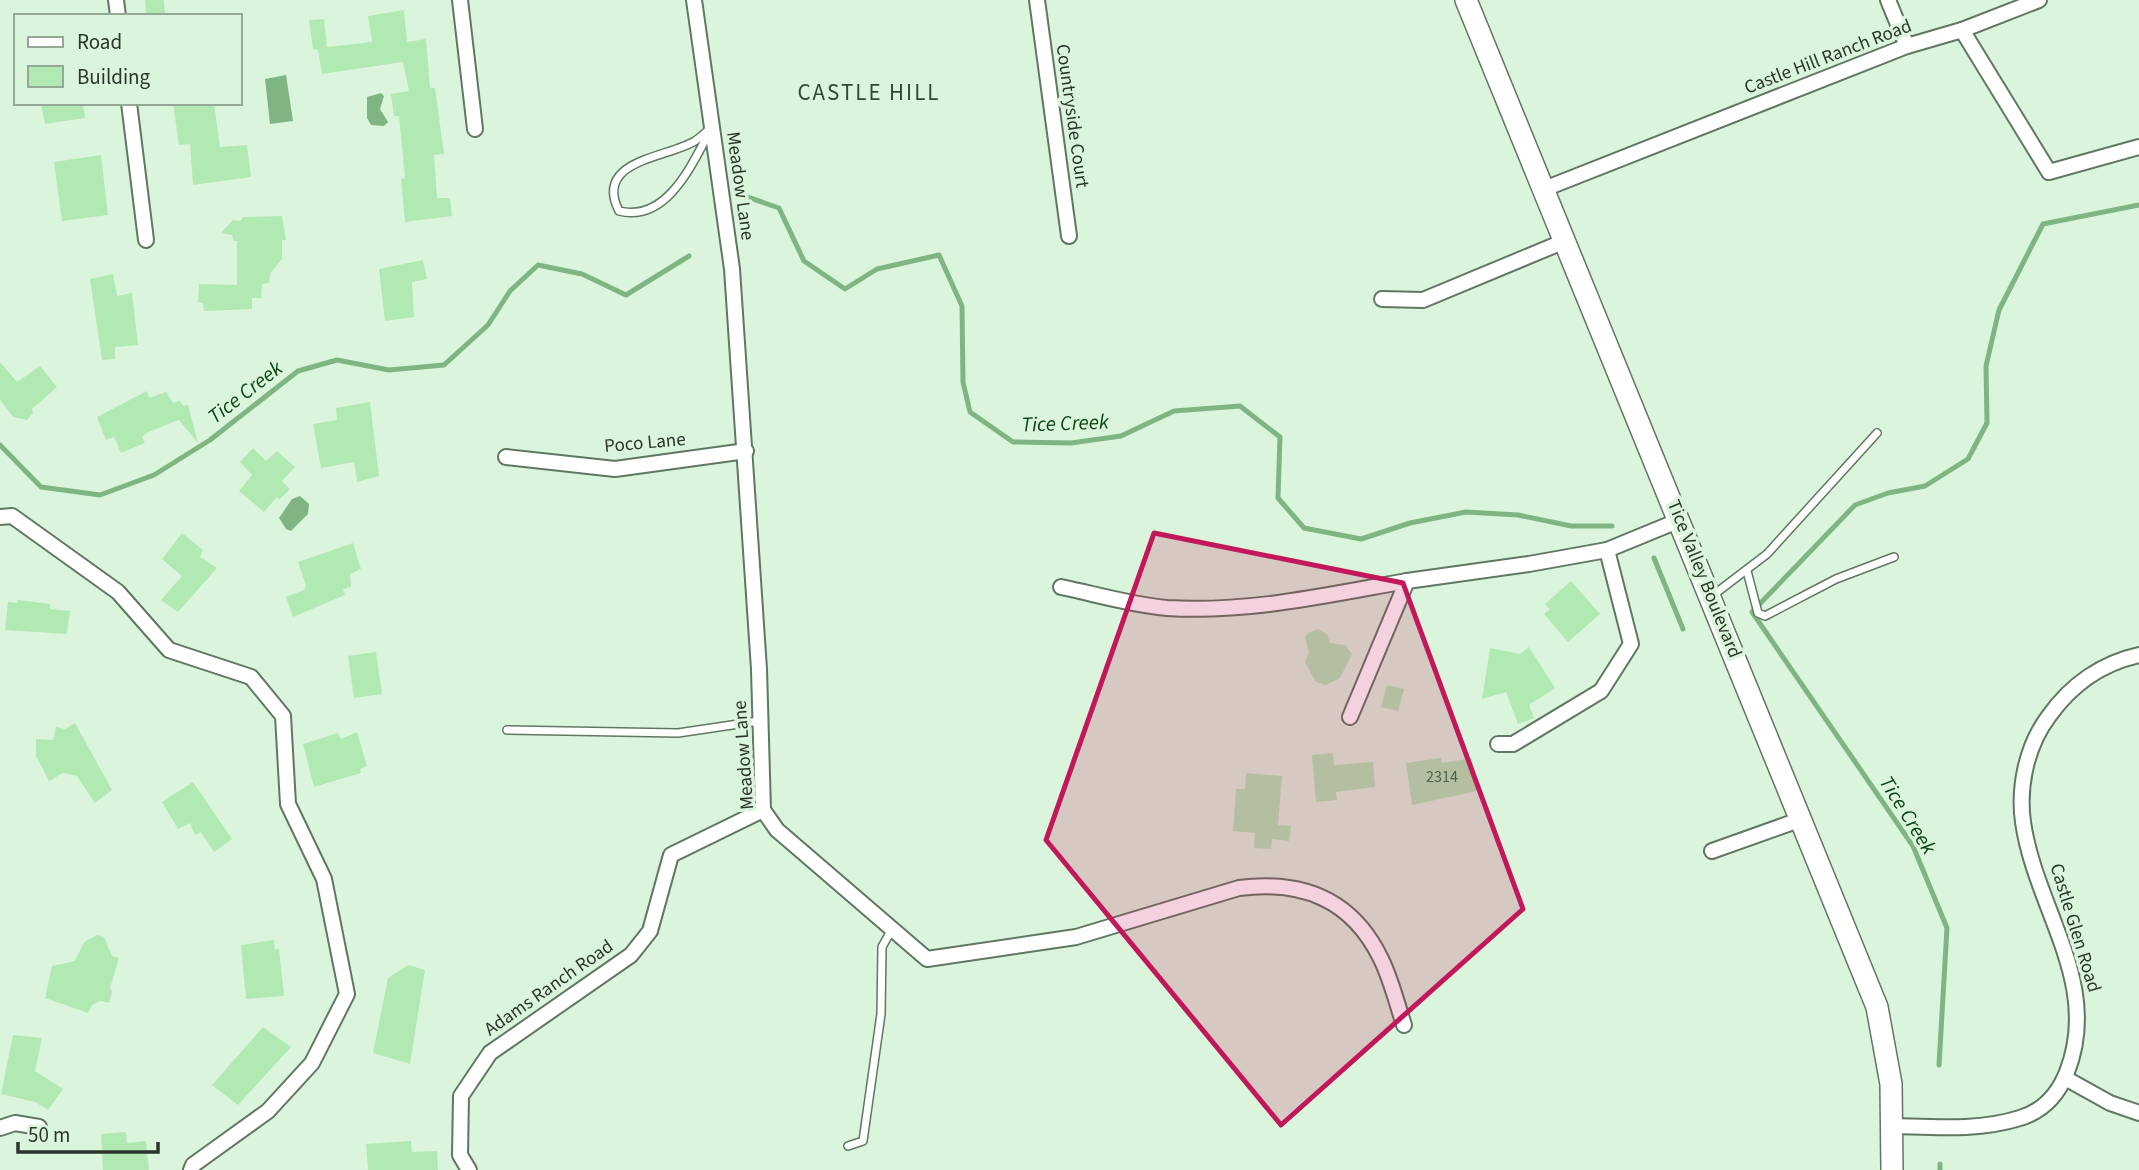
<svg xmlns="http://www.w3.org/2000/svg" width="2139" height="1170" font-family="'Source Sans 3',sans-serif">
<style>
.water{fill:#7fb582}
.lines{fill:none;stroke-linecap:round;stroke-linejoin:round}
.stream{stroke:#7fb582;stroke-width:5}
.building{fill:#b1e9b3}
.lane-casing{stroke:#607761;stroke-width:10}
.street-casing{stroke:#607761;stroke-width:18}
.secondary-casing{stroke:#607761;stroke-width:24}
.lane{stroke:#fff;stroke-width:7}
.street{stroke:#fff;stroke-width:14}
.secondary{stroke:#fff;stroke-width:21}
.marked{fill:#c2185b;fill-opacity:0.2;stroke:#c2185b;stroke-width:5;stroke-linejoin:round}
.labels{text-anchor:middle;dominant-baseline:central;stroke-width:7;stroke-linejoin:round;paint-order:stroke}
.number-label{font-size:16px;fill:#4c624d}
.street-label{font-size:19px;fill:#2b352b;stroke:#dbf5dc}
.water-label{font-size:21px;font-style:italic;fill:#094514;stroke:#dbf5dc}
.quarter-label{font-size:23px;letter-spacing:2px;fill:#324733;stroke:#dbf5dc}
</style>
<rect width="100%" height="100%" fill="#dbf5dc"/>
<g class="water">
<path d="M286,75L293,121L270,124L265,79Z"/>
<path d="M381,93L384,96L380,109L388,122L384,126L371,125L367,118V97Z"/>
<path d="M300,496L309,504L308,514L291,531L286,529L279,518L292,499Z"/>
</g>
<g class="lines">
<g class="stream">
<path d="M739,194L779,208L804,261L845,289L877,269L939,255L962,306L963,382L970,412L1013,442L1071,443L1121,436L1174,411L1240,406L1280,437L1278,498L1304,528L1361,539L1410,523L1466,512L1518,515L1571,526H1612"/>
<path d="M0,445L41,487L100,495L154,475L210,440L298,371L337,360L389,370L444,365L488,325L510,291L538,265L582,274L626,295L689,256"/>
<path d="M1654,558L1683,629"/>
<path d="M1939,1065L1947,928L1913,846L1752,612L1855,505L1888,493L1925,486L1968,459L1987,423L1986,366L1999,310L2043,224L2139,205"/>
<path d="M1940,1164V1170"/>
</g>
</g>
<g class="building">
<path d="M145,0H164L165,14L146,16Z"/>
<path d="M404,10L407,42L426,39L430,88H435L444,154L434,155L437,198H450L452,216L405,222L401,179L405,178L399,116H394L391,94L409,91L403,62L322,74L318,50L313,49L309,20L324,19L327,47L372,42L368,16Z"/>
<path d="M41,103H83L85,118L45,124Z"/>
<path d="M173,103H214L220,147L247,145L251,177L193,185L190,144L179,145Z"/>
<path d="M101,155L108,215L62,221L54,162Z"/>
<path d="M282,216L286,240H282V259L271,272L269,283L262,284L261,298H252V309L204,311L203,303L198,302L199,284L237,285V241H234L232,235L221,233L233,220L240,221L243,217Z"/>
<path d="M423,260L427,279L412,282L414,317L385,321L379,269Z"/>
<path d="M113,274L117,296L132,293L138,345L115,347V359L102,360L90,279Z"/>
<path d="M0,362L17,382L40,366L57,387L32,409L33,413L27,420L13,417L0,399Z"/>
<path d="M147,391L149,398L166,392L173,403L180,401L183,406L188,405L198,443L179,420L148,432L142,437L145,443L121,453L114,437L106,440L97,417Z"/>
<path d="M370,402L379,476L357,482L354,462L321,468L313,424L337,420L336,408Z"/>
<path d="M253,448L266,461L277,451L295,467L282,481L290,489L279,500L277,497L264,512L239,491L252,475L240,462Z"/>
<path d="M182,533L203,550L200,557L217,568L178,612L161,600L182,576L162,559Z"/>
<path d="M353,543L361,569L350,574L351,587L343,589L345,595L293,617L286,597L304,590L306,585L298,562Z"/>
<path d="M1571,581L1600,614L1568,642L1544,614L1550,609L1545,604Z"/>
<path d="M18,600L50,604V609L70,611L67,634L5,630L8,602L18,603Z"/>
<path d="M1318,629L1327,634L1330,643L1345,645L1352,654L1340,678L1326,685L1316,682L1305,662L1309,652L1305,638L1308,633Z"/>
<path d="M1529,647L1555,688L1529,705L1534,718L1518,724L1506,692L1482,699L1490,648L1520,654Z"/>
<path d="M376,652L382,694L354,698L348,656Z"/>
<path d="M1387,685L1404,689L1398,711L1381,707Z"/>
<path d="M75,723L112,790L95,803L77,776L63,773L49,781L36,756V739L53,740L56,727L65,729Z"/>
<path d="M357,732L367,766L360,769L361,773L314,787L303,744L338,733L341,739Z"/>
<path d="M1333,753L1334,765L1373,762L1375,787L1336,792L1337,800L1316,802L1312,755Z"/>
<path d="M1441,758L1442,763L1472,758L1477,791L1412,805L1406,763Z"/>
<path d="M1246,773L1282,776L1278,825L1291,826L1289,841L1272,839L1271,849L1254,848L1255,833L1233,831L1236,789H1245Z"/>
<path d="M193,782L232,839L214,852L201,832L195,835L190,823L178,829L162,802Z"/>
<path d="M97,935L104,937L112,956L119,958L110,988L112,992L109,1003L100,1001L92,1005L88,1013L45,998L52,966L75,961L84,942Z"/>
<path d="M274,940L275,950L279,949L284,996L246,999L241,945Z"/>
<path d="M408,965L425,970L410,1064L373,1053L388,978Z"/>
<path d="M263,1027L291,1047L238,1105L212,1085Z"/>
<path d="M13,1035L42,1038L35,1071L63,1089L48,1110L35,1102L1,1094Z"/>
<path d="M126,1132L127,1143L146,1141L149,1170H103L101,1134Z"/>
<path d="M411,1141L412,1152L437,1151L438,1170H368L366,1144Z"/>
</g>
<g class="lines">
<g class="lane-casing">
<g id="lane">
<path d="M712,127C693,162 668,223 619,211C593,160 667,158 695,141C701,137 707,131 712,127Z"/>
<path d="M1747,571L1758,613L1765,616L1836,579L1894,557"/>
<path d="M1712,596L1767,554L1877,433"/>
<path d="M507,730L678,733L759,721"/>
<path d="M848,1146L863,1141L881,1014L882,947L892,929"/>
</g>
</g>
<g class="street-casing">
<g id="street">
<path d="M116,0L118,16"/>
<path d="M460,0L475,129"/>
<path d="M694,0L732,269L759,669L763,810L777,830L927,959L1076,937L1239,888C1302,880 1352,899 1381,959C1391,979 1397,1004 1404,1025"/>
<path d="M1037,0L1069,236"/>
<path d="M1888,0L1907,46"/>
<path d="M1962,30L2039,0"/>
<path d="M129,103L146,240"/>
<path d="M1544,189L1907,46L1962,30L2049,172L2139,147"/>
<path d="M1382,299L1423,300L1565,241"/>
<path d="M506,457L615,469L746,451"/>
<path d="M0,517L12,516L118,592L169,650L251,677L283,716L288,804L324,879L347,994L312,1063L268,1111L193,1165L191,1170"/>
<path d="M1061,587C1095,594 1132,605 1167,608C1249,613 1327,595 1407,581"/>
<path d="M1350,717L1407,581L1529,564L1607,550"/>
<path d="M1498,744H1513L1601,691L1631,644L1607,550L1680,520"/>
<path d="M1712,851L1802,819"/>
<path d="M2065,1078L2110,1103L2139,1113"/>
<path d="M1893,1126C1934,1127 1979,1131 2020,1118C2043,1111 2058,1095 2067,1072C2102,983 2035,908 2023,822C2018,786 2027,745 2049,716C2071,685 2102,663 2139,655"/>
<path d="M0,1128L15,1123L39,1127"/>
<path d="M469,1170L460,1155L461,1096L490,1053L631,955L650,931L671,855L763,810"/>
</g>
</g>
<g class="secondary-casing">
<path id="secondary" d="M1466,0L1877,1007L1891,1084L1892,1170"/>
</g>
<use href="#lane" class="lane"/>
<use href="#street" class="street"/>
<use href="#secondary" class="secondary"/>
</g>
<path class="marked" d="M1154,533L1403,583L1523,909L1281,1125L1046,840Z"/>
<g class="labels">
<g class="number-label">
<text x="1442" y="777">2314</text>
</g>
<g class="street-label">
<text transform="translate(1828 57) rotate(-21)">Castle Hill Ranch Road</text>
<text transform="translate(1072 116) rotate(82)">Countryside Court</text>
<text transform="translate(740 186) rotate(82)">Meadow Lane</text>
<text transform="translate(645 443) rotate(-5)">Poco Lane</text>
<text transform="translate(1704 579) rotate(68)">Tice Valley Boulevard</text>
<text transform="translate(744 755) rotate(-94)">Meadow Lane</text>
<text transform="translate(2075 928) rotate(73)">Castle Glen Road</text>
<text transform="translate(549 988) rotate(-35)">Adams Ranch Road</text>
</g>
<g class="water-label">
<text transform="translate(245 392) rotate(-38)">Tice Creek</text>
<text transform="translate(1065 423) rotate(-2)">Tice Creek</text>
<text transform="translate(1908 815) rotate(58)">Tice Creek</text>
</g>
<g class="quarter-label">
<text x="869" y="92">CASTLE HILL</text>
</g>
</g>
<rect x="14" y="14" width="228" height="91" fill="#dbf5dc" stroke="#95a895" stroke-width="2"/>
<rect x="28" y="37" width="35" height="10" fill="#ffffff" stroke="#95a895" stroke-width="2"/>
<text x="77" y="49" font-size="21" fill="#2b352b">Road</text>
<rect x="28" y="66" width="35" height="21" fill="#b1e9b3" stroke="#95a895" stroke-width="2"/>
<text x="77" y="84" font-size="21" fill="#2b352b">Building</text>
<path d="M18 1142v10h140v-10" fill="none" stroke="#2b352b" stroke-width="3.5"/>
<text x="28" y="1142" font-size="21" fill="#2b352b" stroke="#dbf5dc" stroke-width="5" paint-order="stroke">50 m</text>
</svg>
